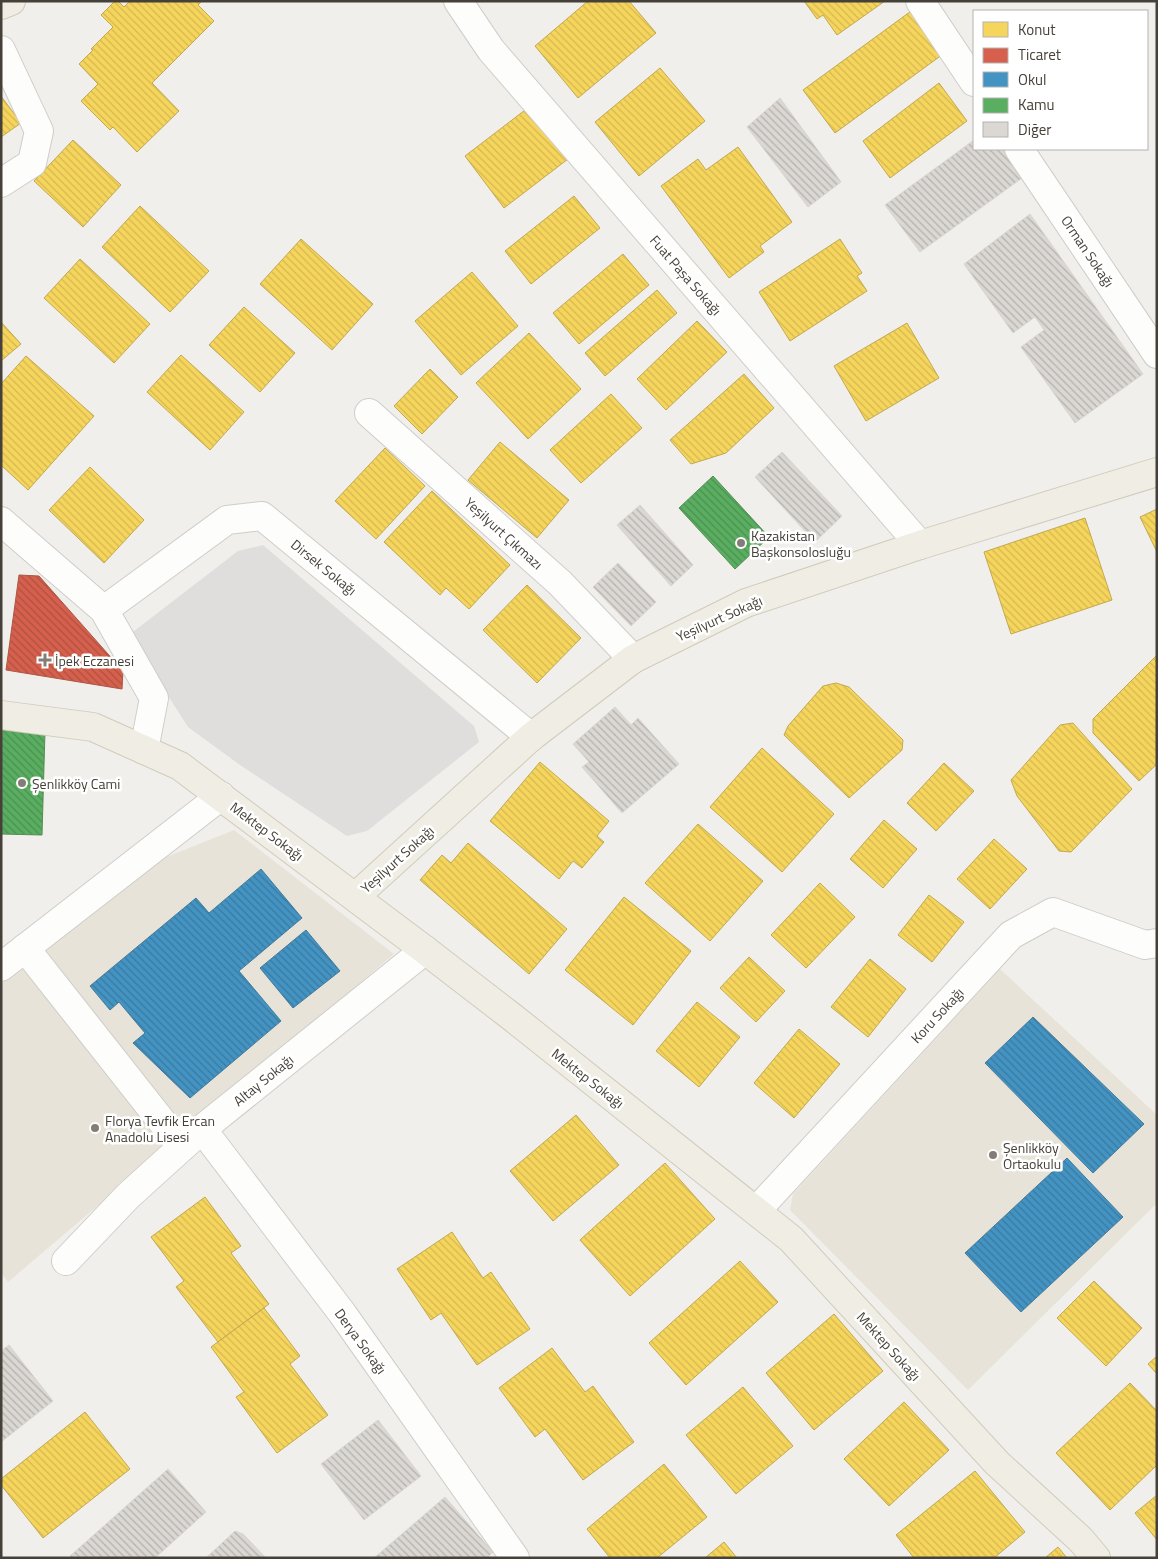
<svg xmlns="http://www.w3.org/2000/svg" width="1158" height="1559" font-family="'Titillium Web',sans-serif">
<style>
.education{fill:#e7e3d8}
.parking{fill:#e0dedc}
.homes{fill:url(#homes-back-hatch);stroke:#c1a951}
.shops{fill:url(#shops-back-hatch);stroke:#ab5747}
.schools{fill:url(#schools-back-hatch);stroke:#447a99}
.public{fill:url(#public-back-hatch);stroke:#548d55}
.building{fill:url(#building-back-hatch);stroke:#d9d6d1}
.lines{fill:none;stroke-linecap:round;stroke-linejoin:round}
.minor-casing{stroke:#cfcdc9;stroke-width:30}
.major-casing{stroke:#d1cbbb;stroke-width:30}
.minor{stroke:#fdfdfc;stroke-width:28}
.major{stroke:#f0ede5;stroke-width:28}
.poi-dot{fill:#827e77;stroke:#fff;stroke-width:2}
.labels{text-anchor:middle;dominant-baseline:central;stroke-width:5;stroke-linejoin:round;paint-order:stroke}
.street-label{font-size:14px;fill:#464138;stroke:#fff}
.poi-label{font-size:14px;fill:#464138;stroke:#fff;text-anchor:start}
</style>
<defs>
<pattern id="homes-back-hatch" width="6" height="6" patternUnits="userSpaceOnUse" patternTransform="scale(1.25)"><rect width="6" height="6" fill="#f6d55c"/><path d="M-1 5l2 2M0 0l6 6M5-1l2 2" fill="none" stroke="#d4b851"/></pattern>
<pattern id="shops-back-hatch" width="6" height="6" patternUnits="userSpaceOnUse" patternTransform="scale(1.25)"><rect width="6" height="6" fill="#d6604d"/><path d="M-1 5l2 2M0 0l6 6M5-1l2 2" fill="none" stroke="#af5141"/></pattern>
<pattern id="schools-back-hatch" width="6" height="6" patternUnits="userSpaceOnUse" patternTransform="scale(1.25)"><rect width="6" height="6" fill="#4393c3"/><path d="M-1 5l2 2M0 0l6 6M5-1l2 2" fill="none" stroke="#3a7a9f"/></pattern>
<pattern id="public-back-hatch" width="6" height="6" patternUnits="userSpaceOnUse" patternTransform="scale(1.25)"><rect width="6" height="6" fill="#5aae61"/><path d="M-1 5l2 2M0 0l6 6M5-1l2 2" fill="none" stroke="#4c8f51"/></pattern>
<pattern id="building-back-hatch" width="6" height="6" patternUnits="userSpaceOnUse" patternTransform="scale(1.25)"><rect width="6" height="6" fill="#dbd8d4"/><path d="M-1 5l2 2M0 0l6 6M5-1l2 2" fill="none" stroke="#b3b1ad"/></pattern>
</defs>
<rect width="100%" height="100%" fill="#f1efeb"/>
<g class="education">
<path d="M234,830L394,954L8,1282L1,1273V984L144,866Z"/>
<path d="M1000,969L1157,1115V1203L968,1390L790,1210L793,1194Z"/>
</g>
<path class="parking" d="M263,545L474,726L479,742L367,831L347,836L240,765L188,727L129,635L238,551Z"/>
<g class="homes">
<path d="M115,1H118L124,7L130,1H202L198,5L214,21L152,83L179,111L137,152L113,127L110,130L81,101L98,84L79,64L93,50L91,49L113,27L101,15Z"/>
<path d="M588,1H629L656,33L578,98L535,46Z"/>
<path d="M804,1H885L837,35L823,15L817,19Z"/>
<path d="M918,6L950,49L835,133L803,90Z"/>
<path d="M660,68L705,121L639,176L595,122Z"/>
<path d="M939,83L967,121L890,178L863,141Z"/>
<path d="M1,96L21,123L1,137Z"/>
<path d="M529,107L568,159L504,208L465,156Z"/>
<path d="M73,140L121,185L83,227L34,181Z"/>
<path d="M738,147L792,222L760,246L764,252L729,278L661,186L698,159L706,170Z"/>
<path d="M574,196L600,228L531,284L505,251Z"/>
<path d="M140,206L209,271L170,312L102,247Z"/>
<path d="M301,239L373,304L332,350L260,284Z"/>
<path d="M840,239L862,273L857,276L867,291L790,341L759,292Z"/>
<path d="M623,254L649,285L579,344L553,313Z"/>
<path d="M80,259L150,324L114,363L44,298Z"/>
<path d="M472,272L518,326L461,375L415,321Z"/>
<path d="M657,290L677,313L605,376L585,353Z"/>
<path d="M244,307L295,353L260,392L209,345Z"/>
<path d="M697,321L727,352L666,410L637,379Z"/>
<path d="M1,322L21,344L1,361Z"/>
<path d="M907,323L939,378L866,421L834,366Z"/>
<path d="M529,333L581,389L528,439L476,383Z"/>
<path d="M181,355L244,412L210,450L147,392Z"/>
<path d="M26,356L94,416L28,490L1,465V384Z"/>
<path d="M430,369L458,397L422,434L394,406Z"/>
<path d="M744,374L774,408L726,453L691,464L670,440Z"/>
<path d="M611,394L642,428L581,483L550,450Z"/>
<path d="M500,442L569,500L537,538L468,480Z"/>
<path d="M385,448L425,486L376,539L335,501Z"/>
<path d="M90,467L144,520L104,563L49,510Z"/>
<path d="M432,491L510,565L469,609L446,588L440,595L384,542Z"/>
<path d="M1157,509V552L1140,517Z"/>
<path d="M1085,518L1112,600L1011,634L984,552Z"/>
<path d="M527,585L581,638L537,683L483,630Z"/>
<path d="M1157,655V764L1139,781L1093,733V719Z"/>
<path d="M836,683L849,687L903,740L902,750L849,798L784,735L788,726L823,686Z"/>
<path d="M1073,723L1132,789L1071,852L1059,851L1017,796L1011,780L1060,725Z"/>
<path d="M762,748L834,814L782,872L710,807Z"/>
<path d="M540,762L609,821L597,836L604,842L582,868L573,861L559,879L490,821Z"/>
<path d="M944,763L974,791L936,831L907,803Z"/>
<path d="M884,820L917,849L883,888L850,859Z"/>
<path d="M698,824L763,881L710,941L645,883Z"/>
<path d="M994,839L1027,869L990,909L957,879Z"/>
<path d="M468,843L567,929L529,974L420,880L442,855L451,863Z"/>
<path d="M820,883L855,917L806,968L771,935Z"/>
<path d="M929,895L964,922L932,962L898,935Z"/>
<path d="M624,897L691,951L633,1025L565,970Z"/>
<path d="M749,957L785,991L756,1022L720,988Z"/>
<path d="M870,959L906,989L868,1037L831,1007Z"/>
<path d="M697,1002L740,1037L699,1087L656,1051Z"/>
<path d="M799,1029L840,1064L794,1118L754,1083Z"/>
<path d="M576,1115L619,1165L553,1221L510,1171Z"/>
<path d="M665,1163L715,1219L630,1296L580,1240Z"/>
<path d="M205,1197L241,1246L231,1253L269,1304L218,1342L176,1287L184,1281L151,1237Z"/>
<path d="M452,1232L483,1278L491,1272L530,1329L477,1365L441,1313L431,1320L397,1269Z"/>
<path d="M740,1261L778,1302L686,1385L649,1343Z"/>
<path d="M1094,1281L1142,1328L1106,1366L1057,1318Z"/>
<path d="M264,1308L300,1356L290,1364L328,1415L277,1453L236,1397L244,1392L211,1347Z"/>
<path d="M834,1314L883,1371L814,1430L766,1373Z"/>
<path d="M552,1348L585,1392L593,1386L634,1442L583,1480L545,1429L535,1437L499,1388Z"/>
<path d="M1157,1356V1374L1148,1364Z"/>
<path d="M1130,1383L1157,1411V1465L1110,1510L1056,1453Z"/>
<path d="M743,1387L793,1446L736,1494L686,1435Z"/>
<path d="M904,1402L949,1450L889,1506L844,1459Z"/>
<path d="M85,1412L130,1469L43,1538L1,1485V1479Z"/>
<path d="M664,1464L707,1517L657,1558H610L587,1529Z"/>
<path d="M975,1471L1025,1532L994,1558H914L896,1535Z"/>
<path d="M1157,1495V1540L1135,1513Z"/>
<path d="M724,1542L737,1558H705Z"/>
<path d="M1058,1547L1067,1558H1045Z"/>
</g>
<path class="shops" d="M19,575L39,576L123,671L122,689L6,670Z"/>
<g class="schools">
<path d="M261,869L302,918L239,971L281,1021L190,1098L133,1043L145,1033L119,1002L110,1010L90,986L196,898L209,913Z"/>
<path d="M306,930L340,971L293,1008L260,968Z"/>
<path d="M1033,1017L1144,1124L1093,1173L985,1063Z"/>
<path d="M1067,1158L1123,1217L1021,1312L965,1253Z"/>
</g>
<g class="public">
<path d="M713,476L769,537L735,569L679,508Z"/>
<path d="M1,730L45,731L42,835L1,834Z"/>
</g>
<g class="building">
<path d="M780,98L841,182L808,207L747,127Z"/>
<path d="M974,140V149H1013L1029,173L920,252L885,205Z"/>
<path d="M1030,214L1143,374L1075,423L1021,347L1044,330L1035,317L1013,333L964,264Z"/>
<path d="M782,452L842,516L815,542L755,477Z"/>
<path d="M640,505L693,565L671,586L617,525Z"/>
<path d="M618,563L656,602L631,626L593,587Z"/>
<path d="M615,707L631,725L638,718L679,764L622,813L582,767L589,762L573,744Z"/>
<path d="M9,1345L53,1401L1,1442V1351Z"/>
<path d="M378,1420L421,1476L364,1520L321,1464Z"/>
<path d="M168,1469L206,1512L155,1558H72L70,1556Z"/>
<path d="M445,1497L493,1552L487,1558H374Z"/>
<path d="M235,1531L243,1534L266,1558H206Z"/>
</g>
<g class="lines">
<g class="minor-casing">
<g id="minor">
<path d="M458,1L491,50L920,545"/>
<path d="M920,1L974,82"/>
<path d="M1,50L39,131L32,163L1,183"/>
<path d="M1019,149L1157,354"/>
<path d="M369,413L560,583L633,659"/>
<path d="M1,521L104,610L154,698L144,750"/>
<path d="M104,610L227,520L262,516L531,737"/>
<path d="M25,948L182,1147"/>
<path d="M1,967L221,796"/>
<path d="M202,1129L342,1313L515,1558"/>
<path d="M756,1211L1011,935L1053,912L1145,945L1157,943"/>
<path d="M66,1261L128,1196L202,1129L425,950"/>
</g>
</g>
<g class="major-casing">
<g id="major">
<path d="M1,5L11,1"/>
<path d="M1,715L93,727L180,766L425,950L512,1017L791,1239L997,1463L1081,1540L1096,1558"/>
<path d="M355,897L531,737L633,659L746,603L920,545L1157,472"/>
</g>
</g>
<use href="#minor" class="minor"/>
<use href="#major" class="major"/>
</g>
<g class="poi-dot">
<circle cx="741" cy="543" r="5"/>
<path d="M42.5 652.5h5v5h5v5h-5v5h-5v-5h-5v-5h5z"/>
<circle cx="22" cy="783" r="5"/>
<circle cx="95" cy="1128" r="5"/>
<circle cx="993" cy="1155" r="5"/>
</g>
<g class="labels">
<g class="street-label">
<text transform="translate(1088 251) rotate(56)">Orman Sokağı</text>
<text transform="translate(686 275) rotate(49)">Fuat Paşa Sokağı</text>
<text transform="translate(504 533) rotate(42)">Yeşilyurt Çıkmazı</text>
<text transform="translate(324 567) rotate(39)">Dirsek Sokağı</text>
<text transform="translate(719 618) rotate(-24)">Yeşilyurt Sokağı</text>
<text transform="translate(267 831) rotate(37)">Mektep Sokağı</text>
<text transform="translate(397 859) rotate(-42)">Yeşilyurt Sokağı</text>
<text transform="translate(937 1015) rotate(-47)">Koru Sokağı</text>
<text transform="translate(588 1078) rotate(38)">Mektep Sokağı</text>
<text transform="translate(263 1080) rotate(-39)">Altay Sokağı</text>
<text transform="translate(361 1341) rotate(54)">Derya Sokağı</text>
<text transform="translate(889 1346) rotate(48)">Mektep Sokağı</text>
</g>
<g class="poi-label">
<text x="751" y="535">Kazakistan<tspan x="751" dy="16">Başkonsolosluğu</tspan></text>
<text x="55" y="660">İpek Eczanesi</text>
<text x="32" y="783">Şenlikköy Cami</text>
<text x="105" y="1120">Florya Tevfik Ercan<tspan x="105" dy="16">Anadolu Lisesi</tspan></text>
<text x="1003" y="1147">Şenlikköy<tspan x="1003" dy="16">Ortaokulu</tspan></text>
</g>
</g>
<rect width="1158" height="1559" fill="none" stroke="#464138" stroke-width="5"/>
<rect x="973" y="10" width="175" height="140" fill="#ffffff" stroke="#b5b3af"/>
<rect x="983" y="22" width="25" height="15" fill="#f6d55c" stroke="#b5b3af"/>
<text x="1018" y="35" font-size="15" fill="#464138">Konut</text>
<rect x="983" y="48" width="25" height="15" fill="#d6604d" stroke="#b5b3af"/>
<text x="1018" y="60" font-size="15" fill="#464138">Ticaret</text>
<rect x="983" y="72" width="25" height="15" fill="#4393c3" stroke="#b5b3af"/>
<text x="1018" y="85" font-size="15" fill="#464138">Okul</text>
<rect x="983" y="98" width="25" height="15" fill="#5aae61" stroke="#b5b3af"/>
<text x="1018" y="110" font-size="15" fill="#464138">Kamu</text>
<rect x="983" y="122" width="25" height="15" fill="#dbd8d4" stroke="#b5b3af"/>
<text x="1018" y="135" font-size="15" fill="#464138">Diğer</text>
</svg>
